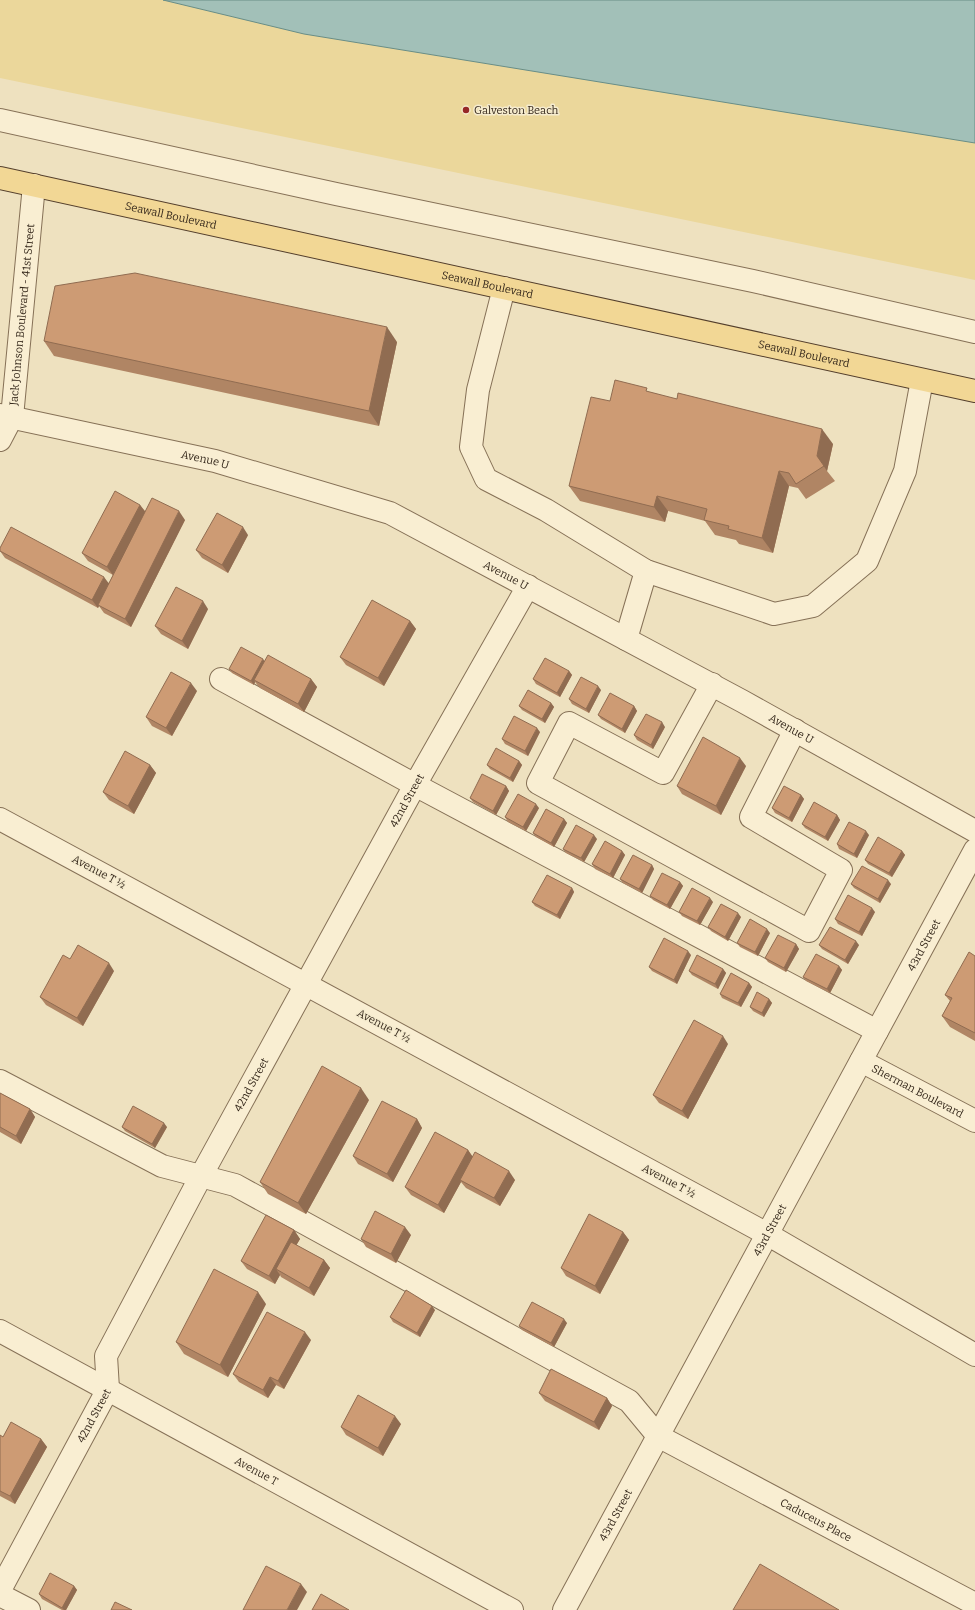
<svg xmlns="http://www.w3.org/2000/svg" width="975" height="1610" font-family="Bitter,serif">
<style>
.sand{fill:#ebd79b}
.water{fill:#a2c0b8;stroke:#698d85}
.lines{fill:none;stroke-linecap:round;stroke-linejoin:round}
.minor-casing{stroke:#867157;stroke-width:24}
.major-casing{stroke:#543f2c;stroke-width:24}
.minor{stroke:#f9eed2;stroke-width:22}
.major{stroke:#f2d795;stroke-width:22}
.wall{fill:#b08564}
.shaded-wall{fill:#906c51}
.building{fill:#cd9b74;stroke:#906c51}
.poi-dot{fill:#962827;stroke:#f5ebce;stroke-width:1.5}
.labels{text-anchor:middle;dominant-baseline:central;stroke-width:3;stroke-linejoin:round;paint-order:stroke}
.poi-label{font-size:11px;fill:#36291c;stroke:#f5ebce;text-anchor:start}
.street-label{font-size:11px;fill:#36291c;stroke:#f5ebce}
</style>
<rect width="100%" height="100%" fill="#eee1bf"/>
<path class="sand" d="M0,0H163L304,34L975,143V280L0,78Z"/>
<path class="water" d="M163,0H975V143L304,34Z"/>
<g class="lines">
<g class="minor-casing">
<g id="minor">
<path d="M0,120L336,194L753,281L975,332"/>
<path d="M504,288L478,390L471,447L486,479L546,510L646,571L774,614L813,606L867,561L905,471L922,380"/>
<path id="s1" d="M0,415L215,461L390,513L742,701L975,831"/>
<path id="s2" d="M0,440L12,417L34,185"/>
<path d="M626,639L646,571"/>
<path d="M221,679L415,785L877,1031"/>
<path d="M712,684L663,773L569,723L538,783L809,931L841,870L751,817L795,730"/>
<path d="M0,819L767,1234L975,1355"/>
<path id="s3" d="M861,1061L975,1121"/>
<path id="s4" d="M0,1081L162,1166L235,1185L629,1401L658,1436L975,1604"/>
<path id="s5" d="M0,1331L512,1610"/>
<path id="s6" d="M0,1590L108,1389L106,1356L201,1176L415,785L528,586"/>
<path d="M0,1595L29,1610"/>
<path id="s7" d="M564,1610L975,850"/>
</g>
</g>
<g class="major-casing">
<g id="major">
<path id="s8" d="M0,178L975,391"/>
</g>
</g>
<use href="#minor" class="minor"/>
<use href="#major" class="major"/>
</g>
<g class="wall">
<path d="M44,341L397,342L379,426L54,356Z"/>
<path d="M649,392L833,444L827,471L835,481L806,499L798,488L789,486L773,553L739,544L736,540L715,535L705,521L668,511L665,522L580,501L569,486L610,401Z"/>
<path d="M140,505L145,511L185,520L131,627L104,613L99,606L98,608L5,558L0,551V548L109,583L113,575L88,561L82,553Z"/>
<path d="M248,535L228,573L202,558L196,550Z"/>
<path d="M208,609L188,649L161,634L155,626Z"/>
<path d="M410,621L416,629L384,686L346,665L340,657Z"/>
<path d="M264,661L311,679L317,687L304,712L260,688L255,682L254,685L232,673L229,669Z"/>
<path d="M569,671L572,675L560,697L536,684L533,679Z"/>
<path d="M601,690L589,713L572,704L569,699Z"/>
<path d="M197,691L172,736L152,726L146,717Z"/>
<path d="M551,703L554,707L545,723L522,710L519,706Z"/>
<path d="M634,706L637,711L625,733L601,719L598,715Z"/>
<path d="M665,727L653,749L637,740L634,735Z"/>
<path d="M540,732L528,756L505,744L502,739Z"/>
<path d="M519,761L522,765L513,782L490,769L487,765Z"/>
<path d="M150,765L156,773L134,814L109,800L103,792Z"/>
<path d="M746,766L721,815L682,794L677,786Z"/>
<path d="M506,786L509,791L496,815L473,802L470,798Z"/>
<path d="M801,795L804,799L792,822L775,813L772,808Z"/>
<path d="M539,808L526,831L508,822L505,817Z"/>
<path d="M837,815L840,820L828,841L805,828L802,824Z"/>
<path d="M564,819L567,823L554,847L536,837L533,833Z"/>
<path d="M869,835L857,858L839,849L837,844Z"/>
<path d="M597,839L584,862L566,853L563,849Z"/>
<path d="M622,851L625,855L613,878L595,869L592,864Z"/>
<path d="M902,851L905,855L892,877L868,864L865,860Z"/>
<path d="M652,865L654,869L642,893L623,883L620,879Z"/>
<path d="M680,882L683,886L670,909L653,900L650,896Z"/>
<path d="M851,884H891L880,903L854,888Z"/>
<path d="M572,888L574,892L560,919L535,906L532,902Z"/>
<path d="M713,902L700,925L682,916L679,912Z"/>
<path d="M875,912L862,936L838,924L835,919Z"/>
<path d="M741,917L728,941L711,931L708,927Z"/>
<path d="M770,933L758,956L740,947L737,943Z"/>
<path d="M796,944L799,949L786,972L768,962L765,958Z"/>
<path d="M819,945H859L848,964L822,949Z"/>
<path d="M691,955L677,984L652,971L649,967Z"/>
<path d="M975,956V1041L950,1027L942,1016L950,1001L945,995Z"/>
<path d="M839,966L842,970L830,993L806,981L803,977Z"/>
<path d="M723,969L726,973L718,989L692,975L689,971Z"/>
<path d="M114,971L83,1026L46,1005L40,997Z"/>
<path d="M749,983L752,987L741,1007L722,998L720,994Z"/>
<path d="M769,999L772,1003L764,1017L753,1011L750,1007Z"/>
<path d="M728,1044L688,1119L659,1103L653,1095Z"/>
<path d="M0,1093L30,1109L35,1117L21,1144L0,1132Z"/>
<path d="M369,1100L306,1214L268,1194L260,1182Z"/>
<path d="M417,1119L422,1128L393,1182L358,1164L353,1156Z"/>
<path d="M122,1127H167L155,1148L125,1131Z"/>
<path d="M468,1150L473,1157L515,1180L500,1206L466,1188L461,1182L444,1213L411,1195L405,1187Z"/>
<path d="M294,1230L300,1239L296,1245L324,1260L330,1268L314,1296L281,1277L280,1275L275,1284L247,1269L241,1261Z"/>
<path d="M623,1232L629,1240L600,1294L566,1276L561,1268Z"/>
<path d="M411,1235L396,1263L366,1247L361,1239Z"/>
<path d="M266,1304L228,1377L184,1354L176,1342Z"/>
<path d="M435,1310L420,1337L393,1322L390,1317Z"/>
<path d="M567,1323L554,1347L522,1330L519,1326Z"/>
<path d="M311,1340L284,1389L276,1385L268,1398L239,1382L233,1374Z"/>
<path d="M539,1393L607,1398L612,1406L599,1430L545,1401Z"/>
<path d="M401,1424L383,1456L346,1435L341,1427Z"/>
<path d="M0,1435L3,1437L41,1439L47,1447L15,1504L0,1496Z"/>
<path d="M74,1586L77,1590L66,1610H62L42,1599L39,1594Z"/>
</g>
<g class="shaded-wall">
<path d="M387,327L397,342L379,426L369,411Z"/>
<path d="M822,429L833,444L827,471L817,456Z"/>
<path d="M779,471L789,486L773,553L762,538Z"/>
<path d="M657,496L668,511L665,522L654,507Z"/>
<path d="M140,505L146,513L113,575L107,567Z"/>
<path d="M179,511L185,520L131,627L125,619Z"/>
<path d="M243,527L248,535L228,573L222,565Z"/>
<path d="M104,577L110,585L98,605L99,606L98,608L92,600Z"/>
<path d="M203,601L208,609L188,649L182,641Z"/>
<path d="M410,621L416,629L384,686L378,678Z"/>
<path d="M263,659L266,663L254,680L255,682L254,685L251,681Z"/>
<path d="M569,671L572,675L560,697L557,693Z"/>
<path d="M311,679L317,687L304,712L298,704Z"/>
<path d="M191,683L197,691L172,736L166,728Z"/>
<path d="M598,686L601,690L589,713L586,709Z"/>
<path d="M551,703L554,707L545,723L542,719Z"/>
<path d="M634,706L637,711L625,733L622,729Z"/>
<path d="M662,722L665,727L653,749L651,745Z"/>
<path d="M537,728L540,732L528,756L525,751Z"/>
<path d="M740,758L746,766L721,815L716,806Z"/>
<path d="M519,761L522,765L513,782L510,778Z"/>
<path d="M150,765L156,773L134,814L128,806Z"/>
<path d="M506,786L509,791L496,815L493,811Z"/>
<path d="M801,795L804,799L792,822L789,818Z"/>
<path d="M536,804L539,808L526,831L523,827Z"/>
<path d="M837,815L840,820L828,841L825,837Z"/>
<path d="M564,819L567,823L554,847L551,843Z"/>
<path d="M866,831L869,835L857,858L854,854Z"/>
<path d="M594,835L597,839L584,862L581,858Z"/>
<path d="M622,851L625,855L613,878L610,874Z"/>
<path d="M902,851L905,855L892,877L889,873Z"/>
<path d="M652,865L654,869L642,893L639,889Z"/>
<path d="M888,880L891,884L880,903L878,899Z"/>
<path d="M680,882L683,886L670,909L667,905Z"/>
<path d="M572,888L574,892L560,919L557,915Z"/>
<path d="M710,898L713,902L700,925L697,921Z"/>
<path d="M872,908L875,912L862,936L859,932Z"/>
<path d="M738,913L741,917L728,941L725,937Z"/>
<path d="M767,929L770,933L758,956L755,952Z"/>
<path d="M856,941L859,945L848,964L845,960Z"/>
<path d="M796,944L799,949L786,972L784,968Z"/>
<path d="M688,951L691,955L677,984L674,980Z"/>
<path d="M109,963L114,971L83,1026L77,1018Z"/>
<path d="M839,966L842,970L830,993L827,989Z"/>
<path d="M723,969L726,973L718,989L715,984Z"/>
<path d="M749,983L752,987L741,1007L738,1003Z"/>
<path d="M769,999L772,1003L764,1017L762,1013Z"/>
<path d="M723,1036L728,1044L688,1119L682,1111Z"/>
<path d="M361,1088L369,1100L306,1214L298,1203Z"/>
<path d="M30,1109L35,1117L21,1144L16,1136Z"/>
<path d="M417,1119L422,1128L393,1182L387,1174Z"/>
<path d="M164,1123L167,1127L155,1148L152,1144Z"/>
<path d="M468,1150L474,1159L460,1180L461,1182L444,1213L438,1205Z"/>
<path d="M509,1171L515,1180L500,1206L494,1198Z"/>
<path d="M405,1227L411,1235L396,1263L391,1254Z"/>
<path d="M294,1230L300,1239L281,1272L276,1269L280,1275L275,1284L269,1276Z"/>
<path d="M623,1232L629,1240L600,1294L595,1286Z"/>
<path d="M324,1260L330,1268L314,1296L309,1288Z"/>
<path d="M258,1292L266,1304L228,1377L220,1365Z"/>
<path d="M432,1306L435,1310L420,1337L417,1333Z"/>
<path d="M564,1319L567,1323L554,1347L551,1343Z"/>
<path d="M305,1332L311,1340L284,1389L278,1381Z"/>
<path d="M270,1377L276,1385L268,1398L263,1390Z"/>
<path d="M607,1398L612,1406L599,1430L594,1422Z"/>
<path d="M395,1416L401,1424L383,1456L378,1448Z"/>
<path d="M41,1439L47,1447L15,1504L10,1496Z"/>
<path d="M301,1584L307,1592L297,1610H287Z"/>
<path d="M74,1586L77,1590L66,1610H64L62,1608Z"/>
</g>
<g class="building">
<path d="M135,273L387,327L369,411L44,341L55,286Z"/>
<path d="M615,380L647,388L646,391L677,399L678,393L822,429L817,456L824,466L796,484L789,473L779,471L762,538L728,529L729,526L704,520L707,509L657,496L654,507L569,486L591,397L610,401Z"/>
<path d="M115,491L140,505L107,567L82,553Z"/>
<path d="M152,498L179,511L125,619L98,605Z"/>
<path d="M217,513L243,527L222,565L196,550Z"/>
<path d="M11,527L104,577L92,600L0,551V548Z"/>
<path d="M176,587L203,601L182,641L155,626Z"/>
<path d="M372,600L410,621L378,678L340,657Z"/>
<path d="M241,647L263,659L251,681L229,669Z"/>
<path d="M268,655L311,679L298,704L254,680Z"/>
<path d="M545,658L569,671L557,693L533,679Z"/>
<path d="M171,672L191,683L166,728L146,717Z"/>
<path d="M581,677L598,686L586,709L569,699Z"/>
<path d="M528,690L551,703L542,719L519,706Z"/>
<path d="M610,693L634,706L622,729L598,715Z"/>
<path d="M646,714L662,722L651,745L634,735Z"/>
<path d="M514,716L537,728L525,751L502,739Z"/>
<path d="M703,737L740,758L716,806L677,786Z"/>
<path d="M496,748L519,761L510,778L487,765Z"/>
<path d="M125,751L150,765L128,806L103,792Z"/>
<path d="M482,774L506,786L493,811L470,798Z"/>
<path d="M784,786L801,795L789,818L772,808Z"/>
<path d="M518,794L536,804L523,827L505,817Z"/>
<path d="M814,802L837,815L825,837L802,824Z"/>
<path d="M546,809L564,819L551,843L533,833Z"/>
<path d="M849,822L866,831L854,854L837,844Z"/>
<path d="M576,825L594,835L581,858L563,849Z"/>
<path d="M878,837L902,851L889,873L865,860Z"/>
<path d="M605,841L622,851L610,874L592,864Z"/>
<path d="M633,855L652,865L639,889L620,879Z"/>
<path d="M862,866L888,880L878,899L851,884Z"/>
<path d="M662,873L680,882L667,905L650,896Z"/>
<path d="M547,875L572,888L557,915L532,902Z"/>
<path d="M692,888L710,898L697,921L679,912Z"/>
<path d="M848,895L872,908L859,932L835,919Z"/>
<path d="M721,904L738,913L725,937L708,927Z"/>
<path d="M750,919L767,929L755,952L737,943Z"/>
<path d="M830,927L856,941L845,960L819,945Z"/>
<path d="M778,935L796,944L784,968L765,958Z"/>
<path d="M664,938L688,951L674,980L649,967Z"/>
<path d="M78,945L109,963L77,1018L40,997L63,955L70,959Z"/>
<path d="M969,952L975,956V1033L942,1016L952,998L945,995Z"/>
<path d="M816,954L839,966L827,989L803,977Z"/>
<path d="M697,955L723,969L715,984L689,971Z"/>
<path d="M731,973L749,983L738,1003L720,994Z"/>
<path d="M757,992L769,999L762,1013L750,1007Z"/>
<path d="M694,1020L723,1036L682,1111L653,1095Z"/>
<path d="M322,1066L361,1088L298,1203L260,1182Z"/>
<path d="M0,1093L30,1109L16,1136L0,1127Z"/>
<path d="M382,1101L417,1119L387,1174L353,1156Z"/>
<path d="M133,1106L164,1123L152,1144L122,1127Z"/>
<path d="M435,1132L468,1150L438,1205L405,1187Z"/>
<path d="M475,1152L509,1171L494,1198L460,1180Z"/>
<path d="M375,1211L405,1227L391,1254L361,1239Z"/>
<path d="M589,1214L623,1232L595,1286L561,1268Z"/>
<path d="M266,1215L294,1230L269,1276L241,1261Z"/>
<path d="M291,1242L324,1260L309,1288L276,1269Z"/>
<path d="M214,1269L258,1292L220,1365L176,1342Z"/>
<path d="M406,1290L432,1306L417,1333L390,1317Z"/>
<path d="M532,1302L564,1319L551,1343L519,1326Z"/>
<path d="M267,1312L305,1332L278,1381L270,1377L263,1390L233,1374Z"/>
<path d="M551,1369L607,1398L594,1422L539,1393Z"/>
<path d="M358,1395L395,1416L378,1448L341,1427Z"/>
<path d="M11,1422L41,1439L10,1496L0,1491V1435L3,1437Z"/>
<path d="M760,1564L839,1610H733Z"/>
<path d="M266,1566L301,1584L287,1610H243Z"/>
<path d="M50,1573L74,1586L62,1608L39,1594Z"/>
<path d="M321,1594L349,1610H312Z"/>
<path d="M115,1602L132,1610H111Z"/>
</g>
<circle class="poi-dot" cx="466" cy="110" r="4"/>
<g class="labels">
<g class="poi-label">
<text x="474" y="110">Galveston Beach</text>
</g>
<g class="street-label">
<text stroke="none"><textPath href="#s8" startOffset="175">Seawall Boulevard</textPath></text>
<text stroke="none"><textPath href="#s8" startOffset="499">Seawall Boulevard</textPath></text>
<text stroke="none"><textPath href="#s2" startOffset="129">Jack Johnson Boulevard - 41st Street</textPath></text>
<text stroke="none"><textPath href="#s8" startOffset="823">Seawall Boulevard</textPath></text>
<text stroke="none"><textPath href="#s1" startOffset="210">Avenue U</textPath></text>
<text stroke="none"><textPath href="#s1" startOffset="534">Avenue U</textPath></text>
<text stroke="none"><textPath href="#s1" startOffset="858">Avenue U</textPath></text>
<text stroke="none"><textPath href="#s6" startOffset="893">42nd Street</textPath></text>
<text transform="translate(99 872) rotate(28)">Avenue T ½</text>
<text stroke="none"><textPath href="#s7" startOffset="756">43rd Street</textPath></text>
<text transform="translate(384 1026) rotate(28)">Avenue T ½</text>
<text stroke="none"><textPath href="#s6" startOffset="569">42nd Street</textPath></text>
<text stroke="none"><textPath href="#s3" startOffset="64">Sherman Boulevard</textPath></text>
<text transform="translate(669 1181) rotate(28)">Avenue T ½</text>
<text stroke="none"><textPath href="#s7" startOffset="432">43rd Street</textPath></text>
<text stroke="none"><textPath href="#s6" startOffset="198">42nd Street</textPath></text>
<text stroke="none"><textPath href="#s5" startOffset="292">Avenue T</textPath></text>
<text stroke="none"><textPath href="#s7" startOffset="108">43rd Street</textPath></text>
<text stroke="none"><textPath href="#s4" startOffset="932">Caduceus Place</textPath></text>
</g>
</g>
</svg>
